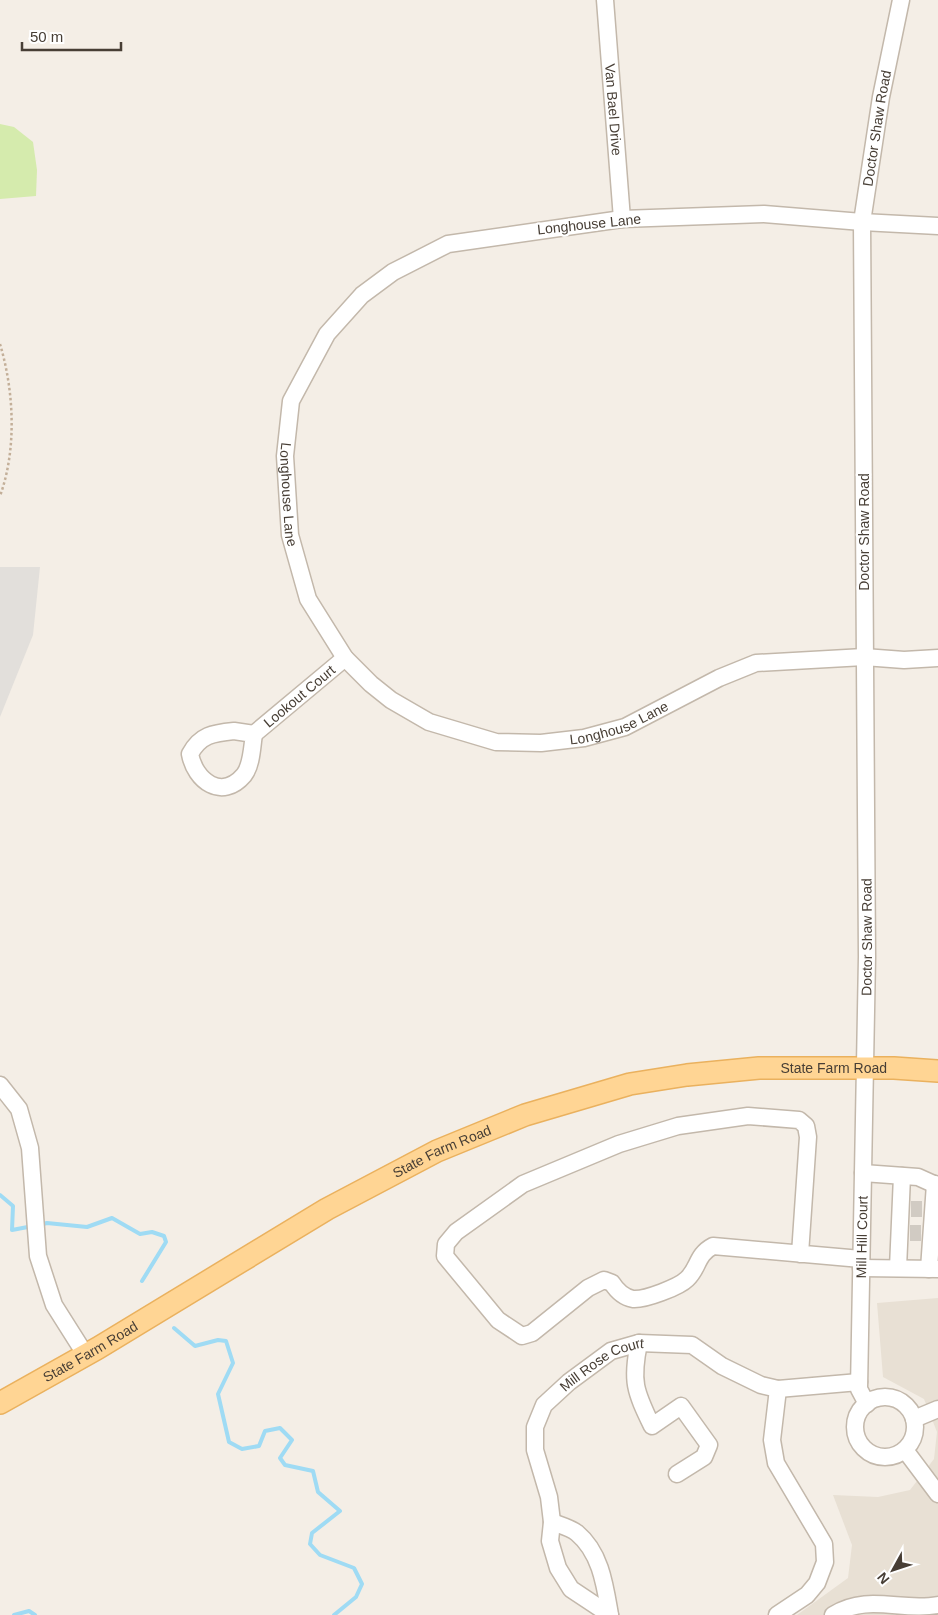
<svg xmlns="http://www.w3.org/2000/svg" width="938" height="1615" font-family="Arial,sans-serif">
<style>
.residential{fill:#e8e0d4}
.green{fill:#d5ebad}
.parking{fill:#e2dfdb}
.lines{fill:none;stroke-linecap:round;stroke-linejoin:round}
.stream{stroke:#9fdbf4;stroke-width:4}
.minor-tunnel{stroke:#d1cbc3;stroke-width:16;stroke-dasharray:16 8;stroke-linecap:butt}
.minor-casing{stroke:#c3b8ab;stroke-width:19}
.major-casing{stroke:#eab15e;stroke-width:24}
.path{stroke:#c3af99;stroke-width:2.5;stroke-dasharray:2.5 2.5;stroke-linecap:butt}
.minor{stroke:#fff;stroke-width:16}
.major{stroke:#ffd594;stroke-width:21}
.labels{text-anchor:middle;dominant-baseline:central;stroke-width:4.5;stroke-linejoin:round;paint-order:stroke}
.street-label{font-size:14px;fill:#473e35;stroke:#fff}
</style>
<rect width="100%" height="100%" fill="#f4eee6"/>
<path class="residential" d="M938,1298V1615H797L848,1578L852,1545L833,1495L878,1497L910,1490L934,1459L937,1432L924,1399L883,1377L877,1303Z"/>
<path class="green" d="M0,124L14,127L33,142L37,170L36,196L0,199Z"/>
<path class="parking" d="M0,567H40L33,635L0,717Z"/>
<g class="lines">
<g class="stream">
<path d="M0,1195L13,1206L12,1230L33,1226"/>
<path d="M39,1225L47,1223L87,1227L112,1218L140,1234L152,1232L164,1236L166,1242L142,1281"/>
<path d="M174,1328L195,1346L218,1340L226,1341L233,1363L218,1394L229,1442L242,1449L259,1446L265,1431L280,1428L292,1440L280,1458L285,1465L313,1471L318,1492L340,1511L312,1533L310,1544L320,1555L354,1568L362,1584L356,1597L334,1615"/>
<path d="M14,1615L29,1611L35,1615"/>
</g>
<g class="minor-tunnel">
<path d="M911,1209H922"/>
<path d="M910,1233H921"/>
</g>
<g class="minor-casing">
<g id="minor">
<path id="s1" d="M605,0L622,219"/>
<path id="s2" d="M938,226L862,222L764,214L622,219L448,244L393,272L362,295L327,334L291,401L285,456L290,535L308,599L345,658L371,684L391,700L429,722L496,742L541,743L584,738L625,727L719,678L756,663L864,657L904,660L938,658"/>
<path d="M234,731L254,734C252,746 252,765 244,775C222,801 195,781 190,754C200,735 213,733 234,731Z"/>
<path id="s3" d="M254,734L345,658"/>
<path d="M0,1085L19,1109L30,1148L38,1256L54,1305L85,1354"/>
<path d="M863,1173L918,1177L938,1186"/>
<path d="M800,1254L808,1137L806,1126L799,1120L748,1116L678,1126L619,1144L523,1184L456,1232L446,1244L445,1256L498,1320L522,1336L532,1333L588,1288L604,1280L612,1283C617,1291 623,1297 633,1299C645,1300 679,1287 687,1279C699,1268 696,1255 713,1246L861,1259"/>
<path d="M861,1268L938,1269"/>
<path d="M898,1268L902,1176"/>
<path d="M929,1269L935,1184"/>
<path d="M639,1343C631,1381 635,1391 652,1426L681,1406L709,1445L704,1457L677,1474"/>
<circle cx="885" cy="1427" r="30"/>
<path id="s4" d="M867,1404L859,1389L867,957L862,222L881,97L901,0"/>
<path d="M914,1419L938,1409"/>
<path d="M905,1450L938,1494"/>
<path d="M552,1522C560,1525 571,1528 577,1533C601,1553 605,1586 610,1615"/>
<path id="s5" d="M610,1615L571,1589L558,1568L550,1541L552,1522L549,1497L535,1450V1427L544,1405L569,1382L611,1351L639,1343L692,1345L722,1366L761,1385L778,1389L859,1382"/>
<path d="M777,1615L807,1595L817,1583L825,1562L824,1544L776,1463L772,1440L778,1389"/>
<path d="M833,1615C868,1593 901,1612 938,1605"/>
</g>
</g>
<g class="major-casing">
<g id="major">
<path id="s6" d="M0,1403L98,1348L327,1209L437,1151L525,1115L630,1084L687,1075L759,1068H894L938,1071"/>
</g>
</g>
<path class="path" d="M0,344C14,391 17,449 0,496"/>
<use href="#minor" class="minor"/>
<use href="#major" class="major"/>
</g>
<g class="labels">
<g class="street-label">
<text stroke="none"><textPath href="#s1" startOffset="110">Van Bael Drive</textPath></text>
<text stroke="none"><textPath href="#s4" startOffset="1279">Doctor Shaw Road</textPath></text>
<text transform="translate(589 224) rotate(-6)">Longhouse Lane</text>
<text stroke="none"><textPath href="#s2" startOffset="815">Longhouse Lane</textPath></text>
<text transform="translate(864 532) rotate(-90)">Doctor Shaw Road</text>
<text stroke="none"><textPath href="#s3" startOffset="59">Lookout Court</textPath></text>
<text stroke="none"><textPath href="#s2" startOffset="1294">Longhouse Lane</textPath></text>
<text stroke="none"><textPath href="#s4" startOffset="469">Doctor Shaw Road</textPath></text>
<text stroke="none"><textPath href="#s6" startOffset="914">State Farm Road</textPath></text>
<text stroke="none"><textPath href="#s6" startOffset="509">State Farm Road</textPath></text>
<text stroke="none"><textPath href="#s4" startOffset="169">Mill Hill Court</textPath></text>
<text stroke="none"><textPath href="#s6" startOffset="104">State Farm Road</textPath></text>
<text stroke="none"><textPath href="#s5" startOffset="312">Mill Rose Court</textPath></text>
</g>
</g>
<g transform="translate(893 1570) rotate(230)" stroke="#ffffff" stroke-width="4" paint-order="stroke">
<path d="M0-4L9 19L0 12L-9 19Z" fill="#473e35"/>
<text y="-8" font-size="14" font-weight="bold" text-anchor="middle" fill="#473e35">N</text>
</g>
<path d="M22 42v8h99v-8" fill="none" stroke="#473e35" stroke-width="2.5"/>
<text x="30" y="42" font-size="15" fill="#473e35" stroke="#ffffff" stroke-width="4" paint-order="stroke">50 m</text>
</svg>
